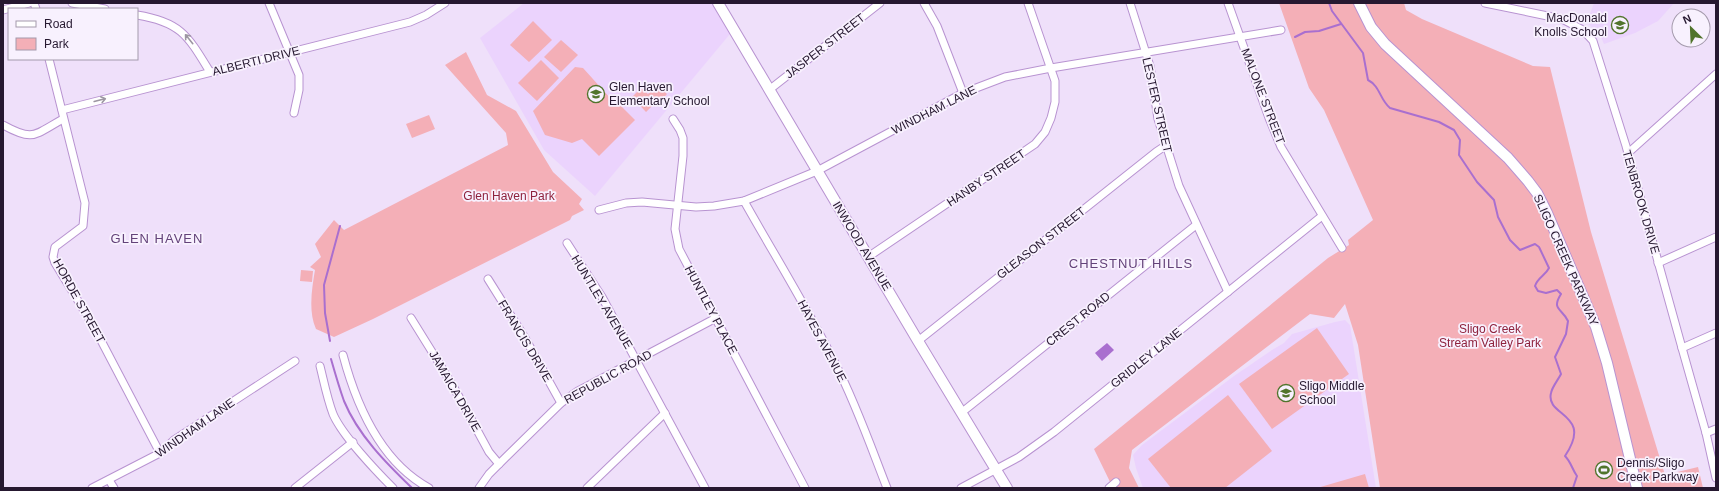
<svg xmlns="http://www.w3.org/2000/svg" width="1719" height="491" font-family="Arial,sans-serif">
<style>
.built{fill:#ebd3fd}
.green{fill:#f4afb7}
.water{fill:#a96fcf}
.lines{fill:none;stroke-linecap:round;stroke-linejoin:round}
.stream{stroke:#a96fcf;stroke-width:2}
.street-casing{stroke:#b893d1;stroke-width:9}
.secondary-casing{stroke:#b893d1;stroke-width:12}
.street{stroke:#fff;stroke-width:7}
.secondary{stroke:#fff;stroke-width:10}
.oneway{stroke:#9d97a2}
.labels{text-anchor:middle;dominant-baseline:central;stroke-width:3.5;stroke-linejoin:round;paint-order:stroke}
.poi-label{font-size:12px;fill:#261830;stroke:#f8f1fe;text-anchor:start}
.street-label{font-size:12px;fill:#261830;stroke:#f8f1fe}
.park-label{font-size:12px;fill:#8e223d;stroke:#f8f1fe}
.neighbourhood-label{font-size:13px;letter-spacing:1px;fill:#634279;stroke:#f8f1fe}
</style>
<rect width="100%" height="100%" fill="#efe0fa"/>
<g class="built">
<path d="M524,3H712L730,34L595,196L544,150L480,38Z"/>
<path d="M1594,3H1674L1658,21L1635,33L1604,44L1601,37L1587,22Z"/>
<path d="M1345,320L1350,325L1376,488H1143L1136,468L1133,455L1142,445L1234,376L1272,350L1284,343L1292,334L1335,322Z"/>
</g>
<g class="green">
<path d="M1279,3H1404L1406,10L1422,19L1533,66L1550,67L1591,232L1665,475L1698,467L1703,488H1380L1358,345L1345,304L1334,318L1310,314L1132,450L1129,468L1139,488H1113L1094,449L1328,258L1349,245L1348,240L1373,220L1324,110L1309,88Z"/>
<path d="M533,21L552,40L529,62L510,45Z"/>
<path d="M561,40L578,55L561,72L544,57Z"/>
<path d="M466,52L487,95L516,111L553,172L582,199L579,204L584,210L572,216L570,220L373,319L334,337L316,329C308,311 312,288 315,270L310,267L321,257L315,244L334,220L344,230L508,145L506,133L445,65Z"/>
<path d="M541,60L559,78L537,101L518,83Z"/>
<path d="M575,67L583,68L611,99L613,98L635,120L599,156L582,139L572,143L545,135L533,111Z"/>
<path d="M657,85L667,94L658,104L656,102L646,112L632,97L641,88L648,94Z"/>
<path d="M429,115L435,129L412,138L406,124Z"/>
<path d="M301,270L313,271L312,282L300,281Z"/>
<path d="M1317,328L1349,374L1272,429L1239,384Z"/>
<path d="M1228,395L1272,451L1225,488H1171L1148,459Z"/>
<path d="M1365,474L1369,488H1317Z"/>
</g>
<path class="water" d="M1107,343L1114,350L1102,361L1095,353Z"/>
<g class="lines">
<g class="stream">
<path d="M1329,3L1332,11L1363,53L1368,80C1380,86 1380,100 1390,108L1439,122L1454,130L1460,140L1459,155L1477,182L1494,200L1498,217L1510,240L1520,250L1535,244L1539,247L1549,268C1545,276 1538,277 1535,286L1538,291L1546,293L1557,290L1561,294C1551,310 1562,308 1568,321L1566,334L1555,357L1561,374C1558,380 1552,387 1551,393C1545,417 1594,413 1565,456C1571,462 1572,469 1577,476L1573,488"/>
<path d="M1295,37L1305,32L1319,31L1341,24"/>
<path d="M330,341L325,313L324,285L340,226"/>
<path d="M331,359C335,373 339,387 344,401C358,435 386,463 412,488"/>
</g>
<g class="street-casing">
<g id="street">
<path d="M34,3L36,9"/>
<path d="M72,3L105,9"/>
<path d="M269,3L299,75V90L294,113"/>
<path d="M924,3L937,26L963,93"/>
<path d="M1130,3L1150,66L1158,119L1179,186L1228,292"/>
<path d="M1228,3L1269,118L1281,147L1342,248"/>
<path d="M1485,3L1562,19L1583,30L1593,41L1626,146L1682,348L1706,433L1716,478"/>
<path d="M3,10L29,3"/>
<path d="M137,15C181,22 188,36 210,72"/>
<path d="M49,59L85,203L83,226L55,247L53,257L55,263L94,327L160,453"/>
<path d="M769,90L880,3"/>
<path d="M62,110L410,22L426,15L445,3"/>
<path d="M673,119L680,130L683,138V156L675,229L679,249L805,488"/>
<path d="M3,125C34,142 34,135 63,119"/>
<path d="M1627,154L1716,74"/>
<path d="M744,201C775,256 808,309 836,365C856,404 871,447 887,488"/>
<path d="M599,210L626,203L642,202L696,207L714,206L744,201L817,171L963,93L1005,77L1051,68L1281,30"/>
<path d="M567,243L602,297L705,488"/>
<path d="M868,257L1035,144L1045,132L1051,118L1055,102V81L1028,3"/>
<path d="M1658,263L1716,237"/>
<path d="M488,279L525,338L561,403"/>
<path d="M411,318L452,384L489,452L499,464"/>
<path d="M918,341L1156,152L1165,146"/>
<path d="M1682,348L1716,333"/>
<path d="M343,355C356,404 381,462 429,488"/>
<path d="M320,366C324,382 327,398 333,414C342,435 376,471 393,488"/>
<path d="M961,413L1196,225"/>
<path d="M1706,433L1716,429"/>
<path d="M109,480L114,488"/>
<path d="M92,488L160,453L174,440L295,361"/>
<path d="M295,488L353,442"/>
<path d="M479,488L489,474L499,464L561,403L578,391L716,318"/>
<path d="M587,488L665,413"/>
<path d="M961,488L1019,457L1054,432L1322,216"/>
<path d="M1109,488L1116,482"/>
</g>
</g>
<g class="secondary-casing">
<g id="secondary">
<path d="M718,3L918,341L1007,488"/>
<path d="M1359,3L1371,27L1385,44L1508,158L1528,181L1537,193L1547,213L1596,327L1607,363L1637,488"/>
</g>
</g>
<use href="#street" class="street"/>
<use href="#secondary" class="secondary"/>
</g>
<defs><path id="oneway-shaft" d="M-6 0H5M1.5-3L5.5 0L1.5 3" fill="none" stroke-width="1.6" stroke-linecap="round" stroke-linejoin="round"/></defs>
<g class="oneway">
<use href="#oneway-shaft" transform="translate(189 39) rotate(-129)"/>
<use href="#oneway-shaft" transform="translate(100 100) rotate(-14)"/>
</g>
<defs>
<g id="school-ring" transform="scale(0.9)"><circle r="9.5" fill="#f8f1fe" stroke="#51742c" stroke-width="1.5"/><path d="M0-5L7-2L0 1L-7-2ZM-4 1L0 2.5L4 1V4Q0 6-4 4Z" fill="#51742c"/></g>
<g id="stadium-ring" transform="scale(0.9)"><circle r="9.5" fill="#f8f1fe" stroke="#51742c" stroke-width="1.5"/><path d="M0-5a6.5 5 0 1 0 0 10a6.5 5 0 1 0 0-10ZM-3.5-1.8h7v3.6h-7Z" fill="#51742c"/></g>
</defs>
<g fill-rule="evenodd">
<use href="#school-ring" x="1620" y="25"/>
<use href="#school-ring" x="596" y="94"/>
<use href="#school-ring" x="1286" y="393"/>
<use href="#stadium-ring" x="1604" y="470"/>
</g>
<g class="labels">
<g class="poi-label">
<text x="1607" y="18" text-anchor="end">MacDonald<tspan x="1607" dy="14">Knolls School</tspan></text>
<text x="609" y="87">Glen Haven<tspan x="609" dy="14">Elementary School</tspan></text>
<text x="1299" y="386">Sligo Middle<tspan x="1299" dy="14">School</tspan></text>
<text x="1617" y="463">Dennis/Sligo<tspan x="1617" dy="14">Creek Parkway</tspan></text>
</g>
<g class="street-label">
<text transform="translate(825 46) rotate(-38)">JASPER STREET</text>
<text transform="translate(256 61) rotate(-14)">ALBERTI DRIVE</text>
<text transform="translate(1263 96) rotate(69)">MALONE STREET</text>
<text transform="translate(1157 105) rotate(77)">LESTER STREET</text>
<text transform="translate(934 110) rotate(-27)">WINDHAM LANE</text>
<text transform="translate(986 178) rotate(-34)">HANBY STREET</text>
<text transform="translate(1641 202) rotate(74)">TENBROOK DRIVE</text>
<text transform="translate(1041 243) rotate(-38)">GLEASON STREET</text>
<text transform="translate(862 246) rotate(59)">INWOOD AVENUE</text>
<text transform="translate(1566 260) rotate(66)">SLIGO CREEK PARKWAY</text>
<text transform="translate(79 301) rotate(61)">HORDE STREET</text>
<text transform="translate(602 302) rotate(59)">HUNTLEY AVENUE</text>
<text transform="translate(711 310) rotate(62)">HUNTLEY PLACE</text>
<text transform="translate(1078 319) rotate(-39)">CREST ROAD</text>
<text transform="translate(525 341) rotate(59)">FRANCIS DRIVE</text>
<text transform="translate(822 341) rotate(62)">HAYES AVENUE</text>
<text transform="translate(1146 358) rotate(-39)">GRIDLEY LANE</text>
<text transform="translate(608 377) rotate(-29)">REPUBLIC ROAD</text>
<text transform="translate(455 391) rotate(60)">JAMAICA DRIVE</text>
<text transform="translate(195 428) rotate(-35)">WINDHAM LANE</text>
</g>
<g class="park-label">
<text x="509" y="196">Glen Haven Park</text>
<text x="1490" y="329">Sligo Creek<tspan x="1490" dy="14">Stream Valley Park</tspan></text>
</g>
<g class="neighbourhood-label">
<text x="157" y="238">GLEN HAVEN</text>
<text x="1131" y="263">CHESTNUT HILLS</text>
</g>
</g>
<rect width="1719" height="491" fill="none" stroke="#261830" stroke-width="8"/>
<rect x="8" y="8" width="130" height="52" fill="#f8f1fe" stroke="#a49aac"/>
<rect x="16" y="21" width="20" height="6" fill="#ffffff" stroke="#a49aac"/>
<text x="44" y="28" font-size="12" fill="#261830">Road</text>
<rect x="16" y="38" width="20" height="12" fill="#f4afb7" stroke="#a49aac"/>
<text x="44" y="48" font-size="12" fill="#261830">Park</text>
<g transform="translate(1691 28) rotate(336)"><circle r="19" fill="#f8f1fe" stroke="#a49aac"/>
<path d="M0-3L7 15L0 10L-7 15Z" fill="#51742c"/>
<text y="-6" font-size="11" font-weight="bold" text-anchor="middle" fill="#261830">N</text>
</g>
</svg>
